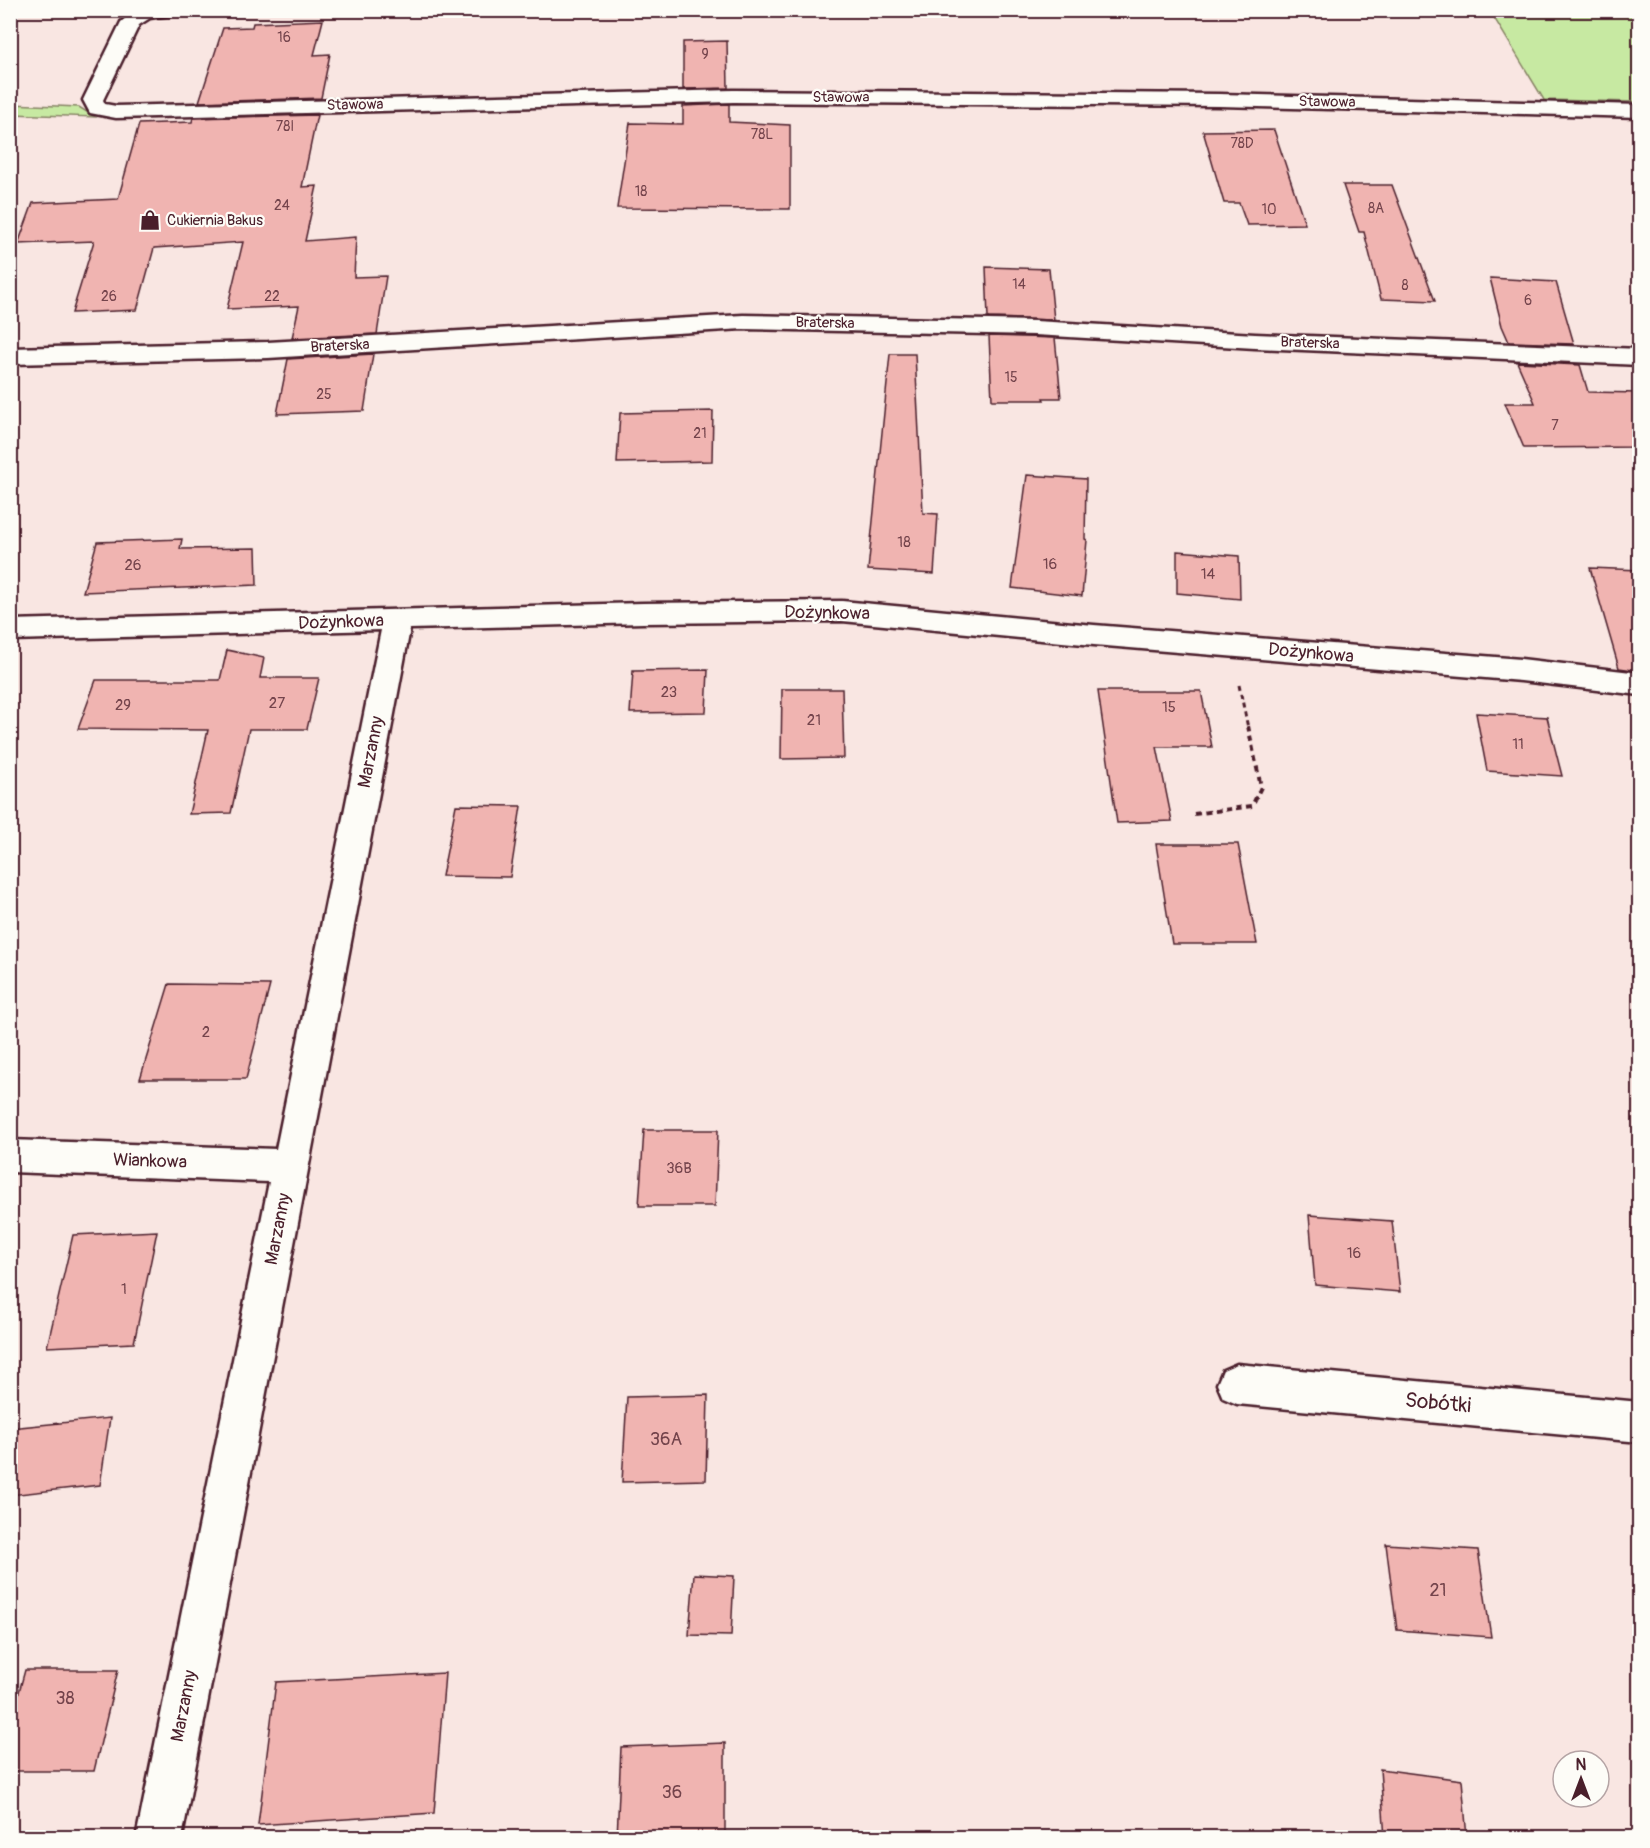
<svg xmlns="http://www.w3.org/2000/svg" width="1650" height="1848" font-family="Pangolin,sans-serif">
<style>
.green{fill:#c7e9a2;stroke:#888466;stroke-width:1.5}
.building{fill:#f0b4b1;stroke:#4a1f2b;stroke-width:1.5}
.lines{fill:none;stroke-linecap:round;stroke-linejoin:round}
.minor-casing{stroke:#4a1f2b;stroke-width:5}
.path-far1{stroke:#4a1f2b;stroke-width:3;stroke-dasharray:5 4;stroke-linecap:butt}
.path{stroke:#4a1f2b;stroke-width:4;stroke-dasharray:6 4.5;stroke-linecap:butt}
.minor{fill:#fdfcf7;fill-rule:evenodd}
.labels{text-anchor:middle;dominant-baseline:central;stroke-width:4.5;stroke-linejoin:round;paint-order:stroke}
.far-number-label{font-size:14px;fill:#74444c}
.far-street-label{font-size:15px;fill:#4a1f2b;stroke:#fdfcf7}
.far-poi-label{font-size:15px;fill:#4a1f2b;stroke:#fdfcf7;text-anchor:start}
.number-label{font-size:15px;fill:#74444c}
.street-label{font-size:18px;fill:#4a1f2b;stroke:#fdfcf7}
.near-number-label{font-size:18px;fill:#74444c}
.near-street-label{font-size:21px;fill:#4a1f2b;stroke:#fdfcf7}
</style>
<rect width="100%" height="100%" fill="#f9e6e2"/>
<filter id="ink" filterUnits="userSpaceOnUse"><feTurbulence type="fractalNoise" baseFrequency=".0167" numOctaves="2"/><feDisplacementMap in="SourceGraphic" scale="12" xChannelSelector="R" yChannelSelector="G"/><feConvolveMatrix kernelMatrix="1 2 1 2 8 2 1 2 1" color-interpolation-filters="sRGB"/></filter>
<g filter="url(#ink)">
<g class="green">
<path d="M1490,11H1639V102L1544,100Z"/>
<path d="M11,104L79,107L95,117L11,114Z"/>
</g>
<g class="building">
<path d="M323,20L314,55L330,54L321,98L199,102L223,28L252,27L253,23Z"/>
<path d="M727,41L728,88L683,89V42Z"/>
<path d="M729,104V122L790,125V209L617,208L630,123L683,124V106Z"/>
<path d="M317,115L302,187L317,186L305,241L356,237L354,277L386,276L377,334L292,338L299,306L227,309L243,242L154,248L137,310L72,313L94,241L18,244L33,203L118,199L139,124L192,122L193,118Z"/>
<path d="M1274,130L1305,224L1247,225L1239,203H1224L1203,131Z"/>
<path d="M1343,185H1392L1435,301L1381,299L1364,232H1359Z"/>
<path d="M986,267L1049,269L1054,320L988,318Z"/>
<path d="M1490,278L1556,282L1574,344L1509,342L1502,326Z"/>
<path d="M989,336L1055,338L1061,398H1043L1044,400H992Z"/>
<path d="M373,354L364,411L277,414L288,359Z"/>
<path d="M890,354H915L923,513L938,514L934,574L868,570Z"/>
<path d="M1517,362L1580,365L1588,392L1640,393V447L1524,448L1505,403H1535Z"/>
<path d="M713,411L712,461L617,463L620,413Z"/>
<path d="M1027,475L1086,479L1085,539L1087,540L1082,596L1012,588Z"/>
<path d="M182,539L180,549L256,548L257,585L83,592L97,542Z"/>
<path d="M1177,551L1239,556L1240,599L1177,593Z"/>
<path d="M1590,568L1640,570V671L1619,668Z"/>
<path d="M227,650L264,658L260,678H319L307,729H249L231,813L189,814L208,730L78,729L96,680H220Z"/>
<path d="M708,670L706,712L630,713L633,671Z"/>
<path d="M782,689H842L844,758L781,759Z"/>
<path d="M1098,691H1201L1212,747H1157L1172,821L1117,823Z"/>
<path d="M1476,713L1547,717L1562,776L1487,771Z"/>
<path d="M456,805L521,806L510,877L442,876Z"/>
<path d="M1156,844H1238L1257,944H1172Z"/>
<path d="M169,984L270,985L246,1079H140Z"/>
<path d="M644,1130H718L715,1206H639Z"/>
<path d="M1309,1215L1392,1221L1400,1292L1315,1285Z"/>
<path d="M157,1231L134,1343L47,1347L73,1235Z"/>
<path d="M708,1395L706,1480L622,1482L627,1397Z"/>
<path d="M110,1418L100,1485L10,1495V1428Z"/>
<path d="M1386,1544L1478,1550L1491,1637L1397,1630Z"/>
<path d="M694,1574L734,1576L731,1636L689,1635Z"/>
<path d="M25,1670H118L94,1771H10V1725Z"/>
<path d="M445,1673L434,1813L258,1825L276,1682Z"/>
<path d="M725,1743V1838H617L621,1747Z"/>
<path d="M1380,1769L1462,1780L1467,1838H1385Z"/>
</g>
<g class="lines">
<g class="minor-casing">
<g id="minor">
<path d="M135,10H179L177,14L150,18L139,25L103,100L105,104L116,106L733,90L1219,94L1640,105V117L1219,106L733,102L116,118L90,113L83,100L121,22Z"/>
<path d="M743,315L1035,321L1255,334L1640,349V365L1255,348L1035,335L743,329L268,358L10,364V348L268,342Z"/>
<path d="M842,601L1094,625L1521,659L1640,673V695L1521,681L1094,645L842,621L643,623L410,629L182,1838H136L269,1182L10,1172V1140L276,1149L381,630L10,640V620L643,603Z"/>
<path d="M1237,1364L1640,1402V1442L1237,1404L1223,1398L1217,1384L1223,1370Z"/>
</g>
</g>
<path class="path-far1" d="M1239,685L1248,728"/>
<path class="path" d="M1194,814L1252,806L1261,787L1248,726"/>
<use href="#minor" class="minor"/>
</g>
</g>
<defs>
<g id="shop-bare" transform="scale(1.62)"><path d="M-5-2.5h2.3a2.7 3.5 0 0 1 5.4 0H5L5.5 6h-11ZM-1.5-2.5h3a1.5 2.3 0 0 0-3 0Z" fill="#4a1f2b" stroke="#fdfcf7" stroke-width="2.5" paint-order="stroke"/></g>
</defs>
<g fill-rule="evenodd">
<use href="#shop-bare" x="150" y="220"/>
</g>
<g class="labels">
<g class="far-number-label">
<text x="284" y="37">16</text>
<text x="705" y="54">9</text>
<text x="285" y="126">78I</text>
<text x="762" y="134">78L</text>
<text x="1242" y="143">78D</text>
<text x="641" y="191">18</text>
<text x="282" y="205">24</text>
<text x="1376" y="208">8A</text>
<text x="1269" y="209">10</text>
<text x="1019" y="284">14</text>
<text x="1405" y="285">8</text>
<text x="109" y="296">26</text>
<text x="272" y="296">22</text>
<text x="1528" y="300">6</text>
<text x="1011" y="377">15</text>
<text x="324" y="394">25</text>
<text x="1555" y="425">7</text>
<text x="700" y="433">21</text>
</g>
<g class="far-street-label">
<text x="841" y="97">Stawowa</text>
<text transform="translate(1327 102) rotate(1)">Stawowa</text>
<text transform="translate(355 105) rotate(-1)">Stawowa</text>
<text transform="translate(825 323) rotate(1)">Braterska</text>
<text transform="translate(1310 343) rotate(2)">Braterska</text>
<text transform="translate(340 346) rotate(-3)">Braterska</text>
</g>
<g class="far-poi-label">
<text x="167" y="220">Cukiernia Bakus</text>
</g>
<g class="number-label">
<text x="904" y="542">18</text>
<text x="1050" y="564">16</text>
<text x="133" y="565">26</text>
<text x="1208" y="574">14</text>
<text x="669" y="692">23</text>
<text x="277" y="703">27</text>
<text x="123" y="705">29</text>
<text x="1169" y="707">15</text>
<text x="814" y="720">21</text>
<text x="1518" y="744">11</text>
<text x="206" y="1032">2</text>
<text x="679" y="1168">36B</text>
<text x="1354" y="1253">16</text>
<text x="124" y="1289">1</text>
</g>
<g class="street-label">
<text transform="translate(827 613) rotate(1)">Dożynkowa</text>
<text transform="translate(341 622) rotate(-2)">Dożynkowa</text>
<text transform="translate(1311 653) rotate(5)">Dożynkowa</text>
<text transform="translate(371 752) rotate(-79)">Marzanny</text>
<text transform="translate(150 1161) rotate(2)">Wiankowa</text>
<text transform="translate(278 1229) rotate(-79)">Marzanny</text>
<text transform="translate(184 1706) rotate(-79)">Marzanny</text>
</g>
<g class="near-number-label">
<text x="666" y="1439">36A</text>
<text x="1438" y="1590">21</text>
<text x="65" y="1698">38</text>
<text x="672" y="1792">36</text>
</g>
<g class="near-street-label">
<text transform="translate(1438 1403) rotate(5)">Sobótki</text>
</g>
</g>
<rect width="1650" height="1848" fill="none" stroke="#fdfcf7" stroke-width="36"/>
<rect x="18" y="18" width="1614" height="1812" fill="none" stroke="#4a1f2b" stroke-width="2" filter="url(#ink)"/>
<g transform="translate(1581 1779)"><circle r="28" fill="#fdfcf7" stroke="#b5a4a5" stroke-width="1.5"/>
<path d="M0-4.5L10 22L0 15L-10 22Z" fill="#4a1f2b"/>
<text y="-9" font-size="16" font-weight="bold" text-anchor="middle" fill="#4a1f2b">N</text>
</g>
</svg>
